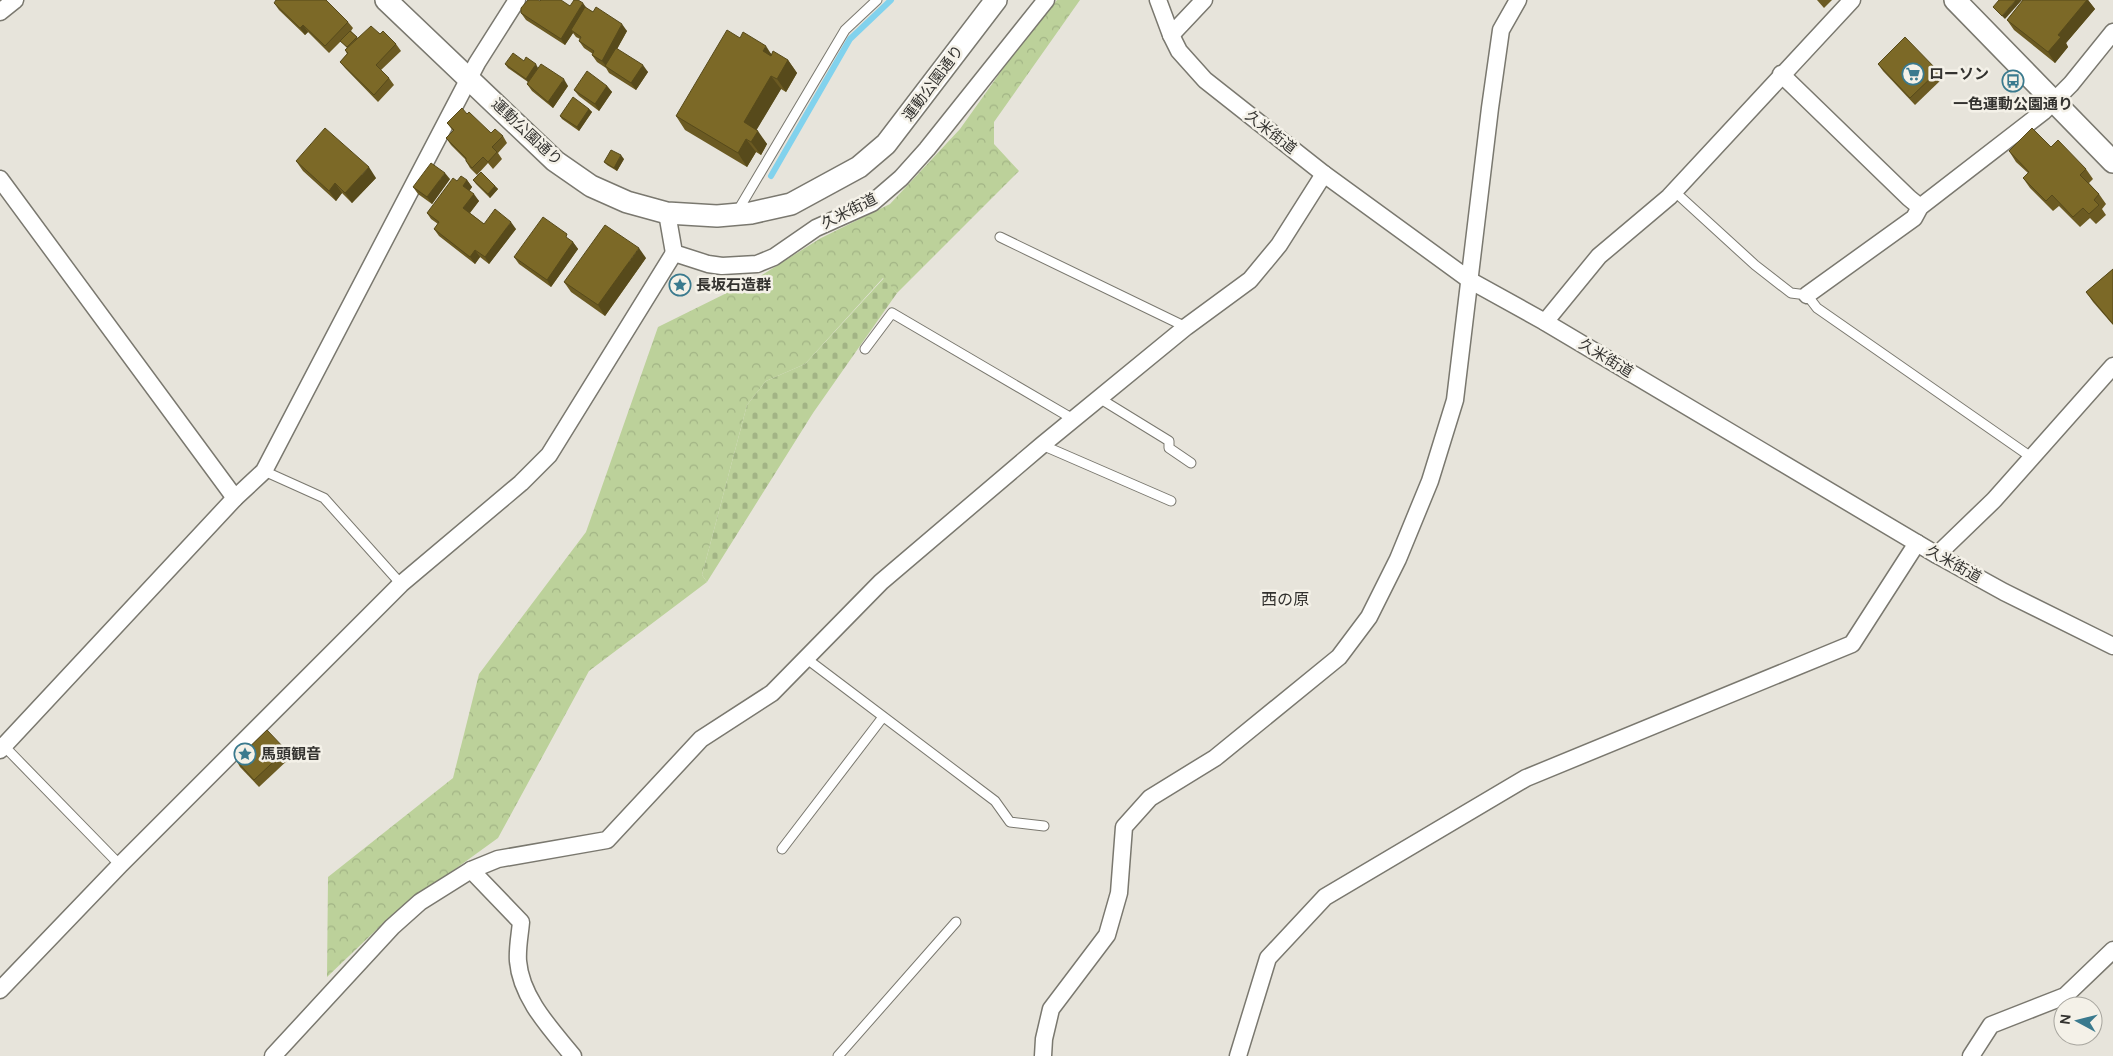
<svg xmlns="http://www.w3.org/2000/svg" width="2113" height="1056" font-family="'DM Sans','Noto Sans JP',sans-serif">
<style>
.forest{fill:url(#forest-crowns)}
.cemetery{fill:url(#cemetery-stones)}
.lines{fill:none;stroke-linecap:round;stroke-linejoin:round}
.stream{stroke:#81d2ed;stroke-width:6}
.service-casing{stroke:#7a786f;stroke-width:11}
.minor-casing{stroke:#7a786f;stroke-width:19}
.tertiary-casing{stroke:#7a786f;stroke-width:24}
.service{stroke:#fff;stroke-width:9}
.minor{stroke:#fff;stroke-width:16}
.tertiary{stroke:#fff;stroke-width:21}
.wall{fill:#6b5a22}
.shaded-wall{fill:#574a1b}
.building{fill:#7c6927;stroke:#574a1b}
.labels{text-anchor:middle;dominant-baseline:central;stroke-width:5;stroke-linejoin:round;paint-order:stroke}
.poi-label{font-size:15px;font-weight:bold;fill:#33322f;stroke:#f4f1e8;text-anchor:start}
.street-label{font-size:15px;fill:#33322f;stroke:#f4f1e8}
.neighbourhood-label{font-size:16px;fill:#33322f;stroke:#f4f1e8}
</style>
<defs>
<pattern id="forest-crowns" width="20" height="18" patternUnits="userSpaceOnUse" patternTransform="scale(1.25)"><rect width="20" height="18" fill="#bcd19a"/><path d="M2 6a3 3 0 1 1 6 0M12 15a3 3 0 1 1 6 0" fill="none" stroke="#a2b485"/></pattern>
<pattern id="cemetery-stones" width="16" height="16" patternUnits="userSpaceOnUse" patternTransform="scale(1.25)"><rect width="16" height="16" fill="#bcd19a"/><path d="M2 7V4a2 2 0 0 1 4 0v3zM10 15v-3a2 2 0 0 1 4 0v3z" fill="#a2b485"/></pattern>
</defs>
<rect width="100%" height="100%" fill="#e7e4db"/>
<path class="forest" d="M1057,0H1080L994,122V144L1019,171L897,293L883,278L805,364L766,381L747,405L702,575L707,582L589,671L498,838L393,914L327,977L328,877L453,778L479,674L586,532L658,327L757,278L821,238L890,204L960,129L1034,25Z"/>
<path class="cemetery" d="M884,278L897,293L813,413L707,582L702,575L747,405L766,381L805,364Z"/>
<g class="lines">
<path class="stream" d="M771,176L850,39L891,0"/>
<g class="service-casing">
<g id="service">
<path d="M1674,191L1755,265L1791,293L1807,295L1817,308L2031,457"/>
<path d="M737,212L845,30L877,0"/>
<path d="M1000,237L1186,327"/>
<path d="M865,349L892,313L1073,419"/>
<path d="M1099,398L1169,441V448L1191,463"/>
<path d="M1042,445L1171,501"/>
<path d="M264,471L324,498L401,584"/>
<path d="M807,659L995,801L1010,822L1044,826"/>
<path d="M4,746L120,865"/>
<path d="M782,849L883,717"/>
<path d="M838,1056L956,922"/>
</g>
</g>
<g class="minor-casing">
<g id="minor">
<path d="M1158,0L1171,35L1179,51L1205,80L1324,174L1471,281L1545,322L1937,555L2004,592L2113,646"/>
<path d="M0,12L15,0"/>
<path d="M1171,35L1204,0"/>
<path d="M1781,74L1909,198L1920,207"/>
<path d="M0,179L235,498"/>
<path d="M667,213L674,253L708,264L722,266L757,264L774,257L816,228L872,203L901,178L927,149L1046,0"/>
<path d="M1807,295L1914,218L1920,207L2043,112L2071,84L2113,32"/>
<path d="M1545,322L1599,256L1669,197L1852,0"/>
<path d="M1937,555L1994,500L2113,366"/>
<path d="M0,750L235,498L264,471L477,63L517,0"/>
<path d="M471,870L521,922C520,934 517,948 518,961C521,998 551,1029 573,1056"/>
<path d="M0,990L120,865L401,584L521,483L549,455L674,253"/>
<path d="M273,1056L392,927L420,902L471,870L498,859L607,840L701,739L772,693L881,582L1042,445L1186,327L1250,280L1279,245L1324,174"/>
<path d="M1043,1056L1044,1039L1051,1009L1107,935L1119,893L1124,827L1150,798L1215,758L1339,657L1369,617L1398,559L1430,481L1455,400L1490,108L1501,30L1518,0"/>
<path d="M1238,1056L1268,958L1325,897L1526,778L1852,644L1917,543"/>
<path d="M1971,1056L1991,1025L2065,996L2113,950"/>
</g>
</g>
<g class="tertiary-casing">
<g id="tertiary">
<path d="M386,0L555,161L591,186L627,202L667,213L717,216L751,213L791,204L859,167L886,144L996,0"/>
<path d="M1955,0L2113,162"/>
</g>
</g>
<use href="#service" class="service"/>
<use href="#minor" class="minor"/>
<use href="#tertiary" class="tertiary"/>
</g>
<g class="wall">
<path d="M1817,0H1832L1824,8Z"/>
<path d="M2023,0H2088L2095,9L2066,43L2068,47L2055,63L2014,30L2007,20Z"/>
<path d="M540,1L586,8L627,31L617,49L648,72L636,90L609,73L606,68L597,62L592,55L593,54L584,48L579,41L580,39L576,37L573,33L565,45L526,20L521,13Z"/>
<path d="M274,3L348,22L353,28L351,31L358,38L380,34L396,44L401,51L381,70L389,78L394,85L378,102L345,68L340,62L347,54L345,50L347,48L341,41L329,53L308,32L305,35L279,10Z"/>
<path d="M740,38L772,54L788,60L797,73L786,92L781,89L756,130L767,144L761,155L756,152L747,167L685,130L676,116Z"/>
<path d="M524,61L538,68L568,86L553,108L532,91L527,84L528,82L508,68L505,64Z"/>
<path d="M1878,64L1938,71L1943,78L1915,105L1883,71Z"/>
<path d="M607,86L612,92L599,111L579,96L574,90Z"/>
<path d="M589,109L592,112L579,131L562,119L560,116Z"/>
<path d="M447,123L503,136L507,143L498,153L502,159L493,169L488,163L477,175L470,168L466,161V160L451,145L446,138L453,131Z"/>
<path d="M2051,147L2086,169L2093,179L2089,183L2099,194L2106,204L2102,209L2106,215L2096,224L2090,218L2080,227L2059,206L2053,211L2030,188L2023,178L2028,173L2016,162L2009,151Z"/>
<path d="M624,159L617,171L607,165L604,162Z"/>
<path d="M296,161L376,178L352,203L342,193L336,201L303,171Z"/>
<path d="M450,179L432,204L418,194L413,187Z"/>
<path d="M467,180L472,187L469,191L479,201L470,213L484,224L516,229L489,264L480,257L475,264L439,236L434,229L438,224L431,219L427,213L457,181Z"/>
<path d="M473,180L495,186L498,189L490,198L476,184Z"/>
<path d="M572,241L578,249L551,287L519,264L514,257Z"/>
<path d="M646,258L605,316L571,292L564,282Z"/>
<path d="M2113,269V325L2093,302L2086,292Z"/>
<path d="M286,750L291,757L259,787L240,767L236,760Z"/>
</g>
<g class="shaded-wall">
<path d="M2016,0H2022L2005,19L2002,16Z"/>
<path d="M2087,0H2088L2095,9L2066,43L2068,47L2055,63L2048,52L2058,35Z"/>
<path d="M583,3L588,10L571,30L573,33L565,45L561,39Z"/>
<path d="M622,24L627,31L607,67L602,61Z"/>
<path d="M303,25L308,32L305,35L300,28Z"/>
<path d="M766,46L775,60L763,51Z"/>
<path d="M788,60L797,73L786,92L777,79Z"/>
<path d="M536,64L538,68L528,82L526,79Z"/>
<path d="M643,65L648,72L636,90L631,83Z"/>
<path d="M771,76L781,89L753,136L744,122Z"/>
<path d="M564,79L568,86L553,108L548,102Z"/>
<path d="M607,86L612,92L599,111L595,104Z"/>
<path d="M589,109L592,112L579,131L577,127Z"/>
<path d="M758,131L767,144L761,155L751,142Z"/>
<path d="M746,139L756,152L747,167L738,153Z"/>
<path d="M621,155L624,159L617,171L614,168Z"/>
<path d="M369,167L376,178L352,203L345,193Z"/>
<path d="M445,173L450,179L432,204L427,197Z"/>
<path d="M467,180L472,187L468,193L463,186Z"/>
<path d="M335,183L342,193L336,201L329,191Z"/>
<path d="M495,186L498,189L490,198L488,194Z"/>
<path d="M474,194L479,201L468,215L463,208Z"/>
<path d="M511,222L516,229L489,264L485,257Z"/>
<path d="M573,242L578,249L551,287L547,280Z"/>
<path d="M639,248L646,258L605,316L598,305Z"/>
<path d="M475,250L480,257L475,264L470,257Z"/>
</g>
<g class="building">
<path d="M276,0H326L348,22L325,46L303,25L300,28L274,3Z"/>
<path d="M528,0H538L540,1L541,0H561L570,6L574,0H578L583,3L561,39L521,13V8Z"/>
<path d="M1999,0H2016L2002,16L1993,7Z"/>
<path d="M2023,0H2087L2058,35L2061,37L2048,52L2007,20Z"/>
<path d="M585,7L593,12L596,7L622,24L602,61L592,55L594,51L579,41L581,37L571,30Z"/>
<path d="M371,26L380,34L383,31L396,44L376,65L389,78L374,95L340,62L348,53L345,50Z"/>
<path d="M727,30L740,38L743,32L766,46L763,51L771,56L773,51L788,60L777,79L771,76L744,122L758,131L751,142L746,139L738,153L676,116Z"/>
<path d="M350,31L357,37L347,47L340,41Z"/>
<path d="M1905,37L1938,71L1910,98L1878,64Z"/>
<path d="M616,48L643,65L631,83L605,66Z"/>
<path d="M513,53L524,61L526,57L536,64L526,79L505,64Z"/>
<path d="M541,64L564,79L548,102L527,84Z"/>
<path d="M587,71L607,86L595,104L574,90Z"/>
<path d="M573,97L589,109L577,127L560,116Z"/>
<path d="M462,108L467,114L469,112L491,133L495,129L503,136L492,147L497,152L488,162L483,157L472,168L466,161V158L446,138L454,130L447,123Z"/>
<path d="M325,128L369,167L345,193L335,183L329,191L296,161Z"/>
<path d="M2032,128L2051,147L2058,140L2086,169L2080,175L2099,194L2094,200L2099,205L2089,214L2083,208L2073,217L2052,195L2046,201L2023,178L2029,172L2009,151Z"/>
<path d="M611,150L621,155L614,168L604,162Z"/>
<path d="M431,163L445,173L427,197L413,187Z"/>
<path d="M481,172L495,186L488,194L473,180Z"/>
<path d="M461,176L467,180L463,186L474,194L463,208L484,224L495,209L511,222L485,257L475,250L470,257L434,229L439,222L427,213L453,178L457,181Z"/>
<path d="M543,217L567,234L566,237L573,242L547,280L514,257Z"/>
<path d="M605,225L639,248L598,305L564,282Z"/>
<path d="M2113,269V324L2086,292Z"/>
<path d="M267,730L286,750L254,780L236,760Z"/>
</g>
<defs>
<g id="supermarket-ring" transform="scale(1.125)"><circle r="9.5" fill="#f4f1e8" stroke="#3a7a8e" stroke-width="1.5"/><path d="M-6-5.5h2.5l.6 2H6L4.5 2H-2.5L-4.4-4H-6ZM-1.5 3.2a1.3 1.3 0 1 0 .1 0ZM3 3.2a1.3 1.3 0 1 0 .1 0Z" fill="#3a7a8e"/></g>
<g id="bus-ring" transform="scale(1.125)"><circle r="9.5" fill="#f4f1e8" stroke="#3a7a8e" stroke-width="1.5"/><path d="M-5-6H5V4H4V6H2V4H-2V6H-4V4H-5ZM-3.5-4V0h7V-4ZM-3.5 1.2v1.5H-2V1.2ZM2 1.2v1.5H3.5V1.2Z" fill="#3a7a8e"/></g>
<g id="sight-ring" transform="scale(1.125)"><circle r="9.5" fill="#f4f1e8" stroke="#3a7a8e" stroke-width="1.5"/><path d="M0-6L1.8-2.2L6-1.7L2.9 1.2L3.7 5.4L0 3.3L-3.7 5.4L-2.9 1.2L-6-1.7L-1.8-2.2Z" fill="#3a7a8e"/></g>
</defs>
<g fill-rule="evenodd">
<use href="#supermarket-ring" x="1913" y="74"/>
<use href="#bus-ring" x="2013" y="81"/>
<use href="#sight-ring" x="680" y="285"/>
<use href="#sight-ring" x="245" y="754"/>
</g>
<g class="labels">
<g class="poi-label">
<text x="1929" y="74">ローソン</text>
<text x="2013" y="104" text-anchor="middle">一色運動公園通り</text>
<text x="696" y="285">長坂石造群</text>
<text x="261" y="754">馬頭観音</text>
</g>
<g class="street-label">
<text transform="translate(933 83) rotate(-53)">運動公園通り</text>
<text transform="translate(527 132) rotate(43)">運動公園通り</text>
<text transform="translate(1271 132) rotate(38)">久米街道</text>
<text transform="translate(849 211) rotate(-27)">久米街道</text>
<text transform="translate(1606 358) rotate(31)">久米街道</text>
<text transform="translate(1954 564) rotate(29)">久米街道</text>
</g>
<g class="neighbourhood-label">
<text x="1285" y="599">西の原</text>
</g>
</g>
<g transform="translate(2078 1021) rotate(277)"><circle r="24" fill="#f4f1e8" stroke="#a7a59e"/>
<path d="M0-4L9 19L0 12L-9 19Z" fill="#3a7a8e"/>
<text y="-8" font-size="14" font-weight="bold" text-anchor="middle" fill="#33322f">N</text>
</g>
</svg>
